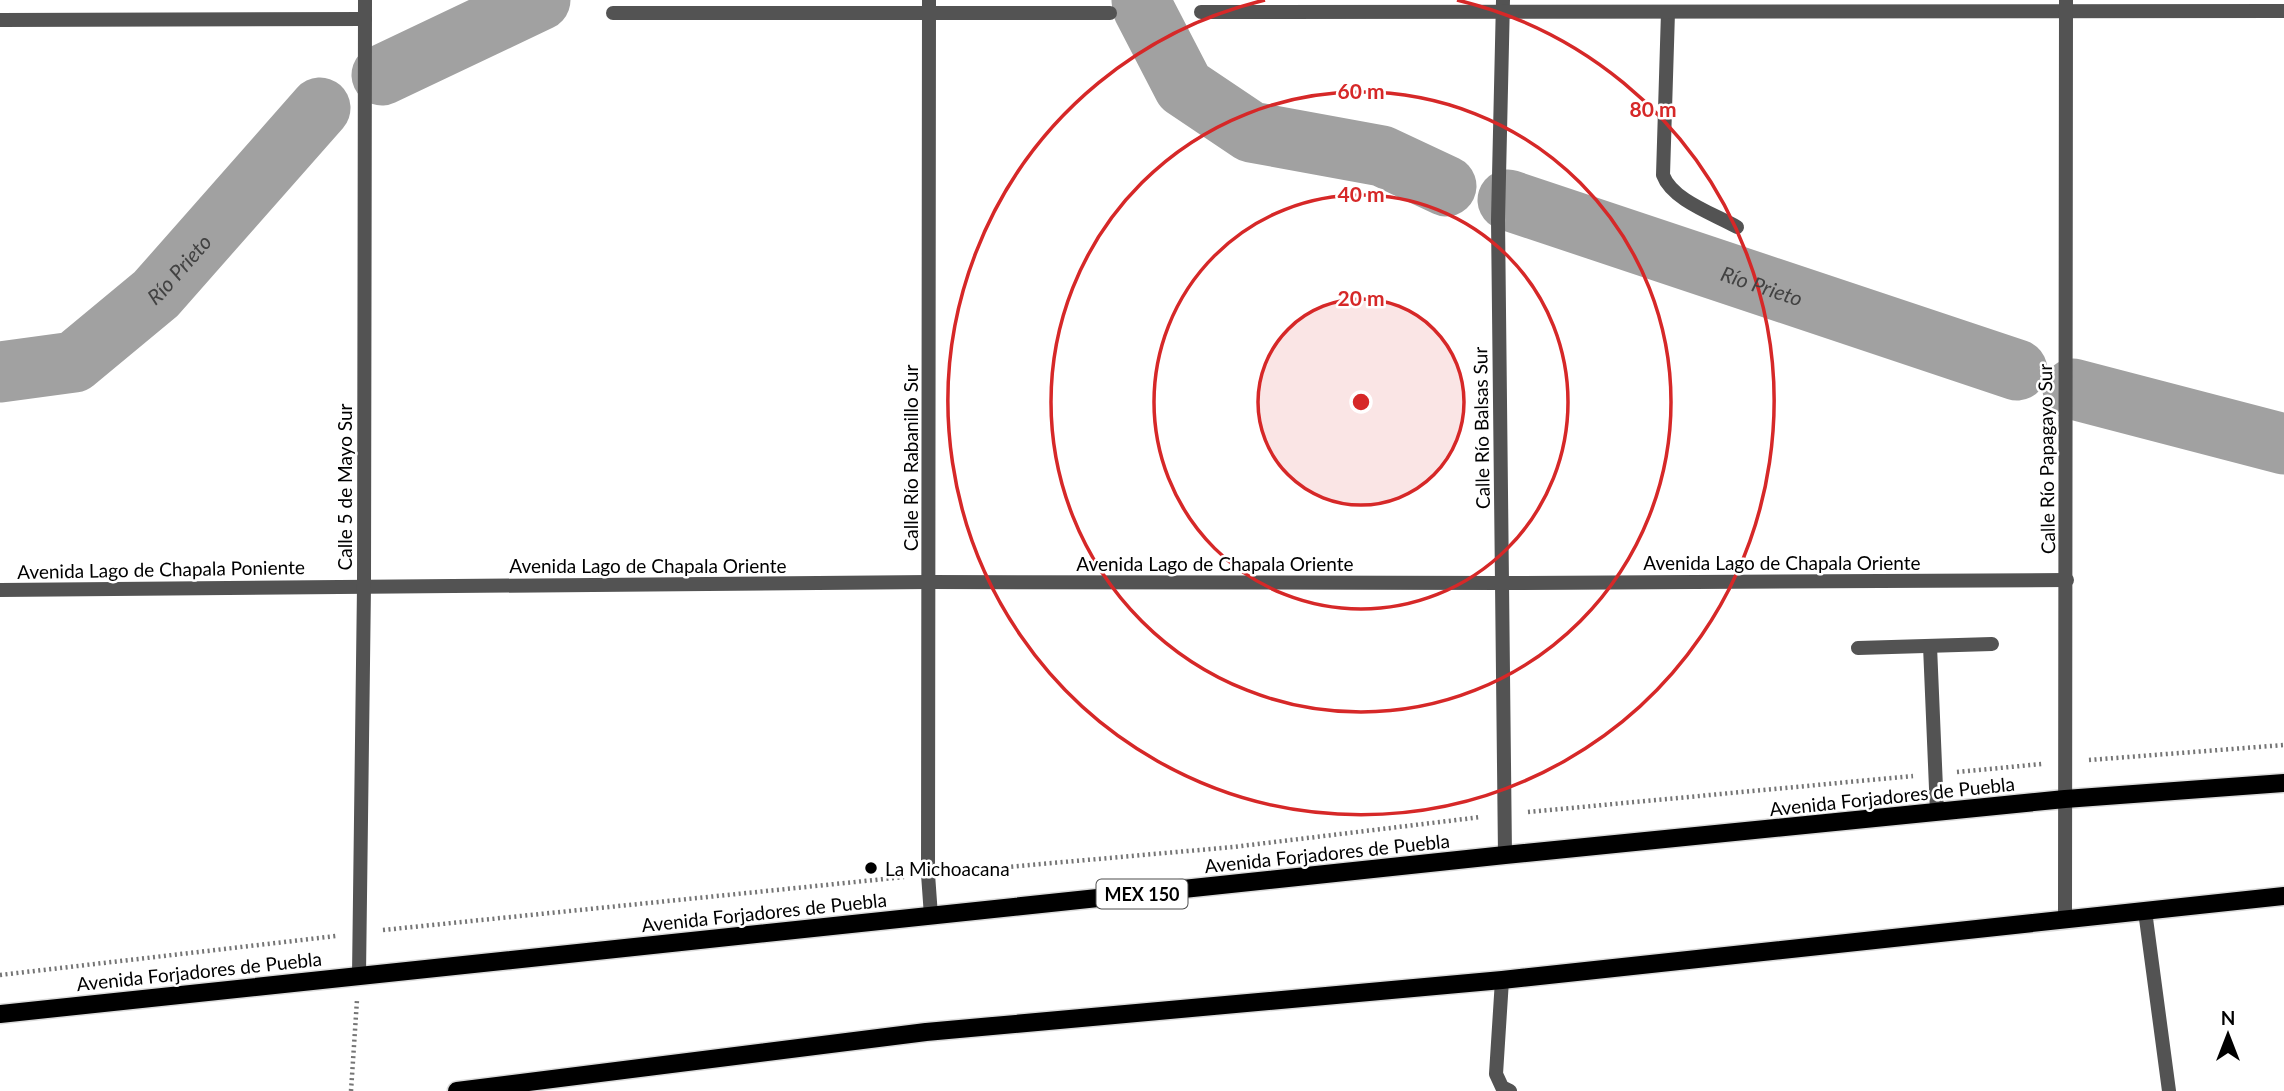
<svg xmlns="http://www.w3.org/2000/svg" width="2284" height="1091" font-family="Lato,sans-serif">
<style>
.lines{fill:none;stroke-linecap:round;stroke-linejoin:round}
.river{stroke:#a1a1a1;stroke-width:61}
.primary-casing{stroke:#dbdbdb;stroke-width:21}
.path{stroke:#757575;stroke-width:4.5;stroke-dasharray:2 3.5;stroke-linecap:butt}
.service{stroke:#535353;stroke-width:14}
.minor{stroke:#535353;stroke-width:14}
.primary{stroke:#000;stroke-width:18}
.ring{fill:none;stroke:#d62828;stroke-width:3.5}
.poi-dot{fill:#000;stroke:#fff;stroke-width:2.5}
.labels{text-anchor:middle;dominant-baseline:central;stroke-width:5;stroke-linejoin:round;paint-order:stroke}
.shield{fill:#fff;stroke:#4c4c4c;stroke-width:2}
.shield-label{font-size:18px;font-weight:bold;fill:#000}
.street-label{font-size:19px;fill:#000;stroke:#fff}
.poi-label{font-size:19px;fill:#000;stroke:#fff;text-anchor:start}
.water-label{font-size:21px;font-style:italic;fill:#424242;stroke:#fff}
.centre{fill:#d62828;stroke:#fff;stroke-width:3.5}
.ring-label{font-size:21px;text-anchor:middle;font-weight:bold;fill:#d62828;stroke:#fff;stroke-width:5;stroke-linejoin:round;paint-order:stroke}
</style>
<rect width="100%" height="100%" fill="#fff"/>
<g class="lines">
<g class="river">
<path d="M1142,0L1143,8L1184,87L1251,132L1382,156L1446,186"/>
<path d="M382,75L540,0"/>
<path id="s1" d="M1508,200L2017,370"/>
<path id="s2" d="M0,372L74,362L156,294L320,108"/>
<path d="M2073,389L2284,444"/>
</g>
<g class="primary-casing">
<g id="primary">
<path d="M0,1014L1505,855L2065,799L2284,783"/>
<path d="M457,1091L926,1032L1502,980L2284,896"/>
</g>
</g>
<g class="path">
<path d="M2089,760L2284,745"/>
<path d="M1957,772L2042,764"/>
<path d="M1528,812L1913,776"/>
<path d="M951,872L1233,847L1481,817"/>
<path d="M383,930L904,877"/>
<path d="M0,975L336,936"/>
<path d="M351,1091L357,1000"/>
</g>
<g class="service">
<path d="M1668,12L1663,175C1672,200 1714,214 1737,227"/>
<path d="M1930,646L1937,812"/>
<path d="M1858,648L1992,644"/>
<path d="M2145,911L2169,1091"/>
</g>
<g class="minor">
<path d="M929,0L928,874L931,916"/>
<path d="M1503,0L1498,220L1505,855"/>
<path d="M1201,12L2284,11"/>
<path d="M613,13H1110"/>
<path d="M0,20L365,19"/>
<path d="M0,590L929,582L1503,583L2067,580"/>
<path d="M2065,918L2066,0"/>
<path d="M359,975L364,586L365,0"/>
<path d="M1502,980L1496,1074L1502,1087L1510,1091"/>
</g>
<use href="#primary" class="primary"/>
</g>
<circle cx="1361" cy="402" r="103" fill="#d62828" fill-opacity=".12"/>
<g class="ring">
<circle cx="1361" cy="402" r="103"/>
<circle cx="1361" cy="402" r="207"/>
<circle cx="1361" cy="402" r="310"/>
<path d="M1457 0A413 413 0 1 1 1265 0"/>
</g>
<circle class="poi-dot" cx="871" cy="868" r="7"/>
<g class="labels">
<rect class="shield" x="1096.5" y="879.5" width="91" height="29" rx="5"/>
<g class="shield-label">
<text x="1142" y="894">MEX 150</text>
</g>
<g class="street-label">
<text transform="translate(1481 428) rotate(-91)">Calle Río Balsas Sur</text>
<text transform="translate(910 458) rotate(-90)">Calle Río Rabanillo Sur</text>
<text transform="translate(2046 459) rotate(-91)">Calle Río Papagayo Sur</text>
<text transform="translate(344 487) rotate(-90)">Calle 5 de Mayo Sur</text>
<text x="1782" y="562">Avenida Lago de Chapala Oriente</text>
<text x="1215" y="563">Avenida Lago de Chapala Oriente</text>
<text x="648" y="565">Avenida Lago de Chapala Oriente</text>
<text transform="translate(161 569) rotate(-1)">Avenida Lago de Chapala Poniente</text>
<text transform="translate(1892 796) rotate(-6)">Avenida Forjadores de Puebla</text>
<text transform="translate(1327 853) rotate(-6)">Avenida Forjadores de Puebla</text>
<text transform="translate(764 912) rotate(-6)">Avenida Forjadores de Puebla</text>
<text transform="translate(199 971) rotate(-6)">Avenida Forjadores de Puebla</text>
</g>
<g class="poi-label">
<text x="885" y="868">La Michoacana</text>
</g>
<g class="water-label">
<text stroke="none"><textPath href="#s2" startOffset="215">Río Prieto</textPath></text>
<text stroke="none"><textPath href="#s1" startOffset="268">Río Prieto</textPath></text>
</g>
</g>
<circle cx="1361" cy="402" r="10" class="centre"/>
<g class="ring-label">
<text x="1361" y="99">60 m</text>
<text x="1653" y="117">80 m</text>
<text x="1361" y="202">40 m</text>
<text x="1361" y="306">20 m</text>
</g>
<g transform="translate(2228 1035)" stroke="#ffffff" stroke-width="5" paint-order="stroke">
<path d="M0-5L12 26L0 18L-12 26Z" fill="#000000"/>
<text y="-10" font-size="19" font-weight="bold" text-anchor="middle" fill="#000000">N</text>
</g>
</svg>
